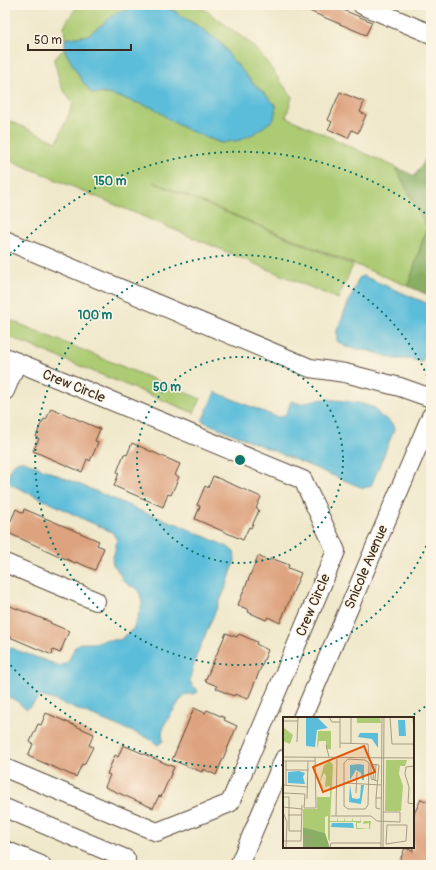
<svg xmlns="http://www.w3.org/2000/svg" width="436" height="870" font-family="Pangolin,sans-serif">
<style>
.green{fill:#accb73;stroke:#747a48}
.forest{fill:#89af65;stroke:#626c42}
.water{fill:#5cbdda;stroke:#4c747c}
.building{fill:#dda27e}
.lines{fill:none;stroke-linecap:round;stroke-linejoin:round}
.minor-casing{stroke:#564638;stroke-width:20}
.minor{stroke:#fff;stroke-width:18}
.ring{fill:none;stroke:#0f766e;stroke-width:2;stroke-dasharray:2 4}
.labels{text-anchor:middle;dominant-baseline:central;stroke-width:3;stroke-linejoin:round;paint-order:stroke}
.street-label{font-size:14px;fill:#3b2a1e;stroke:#fcf5e5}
.inset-road{fill:none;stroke:#a89c85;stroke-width:1}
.view{fill:#df570d;fill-opacity:0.15;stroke:#df570d;stroke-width:2}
.inset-edge{fill:none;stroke:#3b2a1e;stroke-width:2}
.centre{fill:#0f766e;stroke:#fcf5e5;stroke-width:2}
.ring-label{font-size:12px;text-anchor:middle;font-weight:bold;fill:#0f766e;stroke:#fcf5e5;stroke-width:3;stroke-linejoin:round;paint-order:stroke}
</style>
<rect width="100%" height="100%" fill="#fcf5e5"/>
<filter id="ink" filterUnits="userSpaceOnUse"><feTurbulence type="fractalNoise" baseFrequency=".025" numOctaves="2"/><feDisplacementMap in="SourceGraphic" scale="8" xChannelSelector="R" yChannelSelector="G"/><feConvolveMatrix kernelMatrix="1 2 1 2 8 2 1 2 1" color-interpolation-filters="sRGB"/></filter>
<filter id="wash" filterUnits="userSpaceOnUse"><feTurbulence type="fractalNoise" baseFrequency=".012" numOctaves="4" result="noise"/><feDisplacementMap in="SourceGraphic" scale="16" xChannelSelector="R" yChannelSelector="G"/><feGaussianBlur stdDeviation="0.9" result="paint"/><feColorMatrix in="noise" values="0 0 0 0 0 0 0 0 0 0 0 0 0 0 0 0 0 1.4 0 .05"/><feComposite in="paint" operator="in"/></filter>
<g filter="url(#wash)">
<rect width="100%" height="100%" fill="#f0e8ca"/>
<g class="green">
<path d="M78,5H139L116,13L103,24L88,35L65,39L64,26Z"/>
<path d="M157,5H196L204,9L250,43L263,57L292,97L286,117L395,167L427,227L408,286L153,182L353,265L338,299L5,158V119L57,142L73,104L61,86L54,60L65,48V51L79,76L91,93L109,94L154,108L173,122L188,130L221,143L255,133L274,119L276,105L253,83L232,59L221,43L201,28L173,10Z"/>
<path d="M5,318L201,399L194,413L5,335Z"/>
</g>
<path class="forest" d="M431,151V296L408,286L427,227L395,167L415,176Z"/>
<g class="water">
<path d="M139,5H157L172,10L201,28L221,43L232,59L253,83L276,105L274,119L255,133L240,140L221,143L188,130L173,122L154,108L109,94L91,93L79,76L65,51V39L88,35L103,24L116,13Z"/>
<path d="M363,276L431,305V342L422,362L410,359H395L370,351L346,347L337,341V330L359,278Z"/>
<path d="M215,392L274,416L282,417L287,412L291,401L301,404L315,400L328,399L359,403L375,408L380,416L387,419L394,426V430L371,486L363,488L202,421Z"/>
<path d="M19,461H24L102,494L141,511L177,524L228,547L234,552L235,560L227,585L218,605L197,654L191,674L190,681L193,687L196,688L198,692L193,694H186L179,702L164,725L162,734L163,741L158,745L148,738L51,699L40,696L34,703L27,709L23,707L17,701L5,695V646L60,666L68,662L75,647L80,643H95L105,640H120L133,629L140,611L142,603L140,594L136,588L128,585L122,579L120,574L113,564L112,560L115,551L117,540L112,532L79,517L57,506L12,485L8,481C9,472 10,465 19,461Z"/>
</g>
<g id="blocks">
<g class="building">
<path d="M295,5H331L372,22L366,35Z"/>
<path d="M340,92L364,102L360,112L366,115L358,133L352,130L348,138L328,129L332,122L328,120Z"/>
<path d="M51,408L100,429L95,441L98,442L95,450L90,461L87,459L82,472L33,451L39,439L36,437L40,426L44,419L46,420Z"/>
<path d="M132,443L180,464L175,475L179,477L171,495L168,494L163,507L114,486L119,473L117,472L124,454L127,455Z"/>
<path d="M213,476L261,497L256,508L259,510L256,517L251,528L249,527L243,540L195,519L200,506L197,505L205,486L208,488Z"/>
<path d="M16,509L23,513L24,509L99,541L97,545L104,548L95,570L76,562L75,563L6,532Z"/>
<path d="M258,556L269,561L271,558L289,565L288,568L301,573L280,623L268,617L266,620L248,612L249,610L238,605Z"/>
<path d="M5,604L51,622L50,623L69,631L60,653L53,650L52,655L5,635Z"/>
<path d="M226,633L237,637L239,634L257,642L256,644L268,650L248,699L235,694L234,696L224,692L216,688L217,686L205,681Z"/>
<path d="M194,708L205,713L207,710L225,718L224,720L237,726L216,775L203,769L202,772L172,760Z"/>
<path d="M46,713L94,734L89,745L93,747L84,765L82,764L76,777L28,756L33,744L30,742L38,724L41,725Z"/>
<path d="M123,745L174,767L161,797L159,796L153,808L105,787L110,775L107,774L115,755L118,757Z"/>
<path d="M421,799L431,803V865H398L405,848L413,851V816Z"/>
</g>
</g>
</g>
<g filter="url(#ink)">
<use href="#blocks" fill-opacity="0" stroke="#564638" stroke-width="1"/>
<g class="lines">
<g class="minor-casing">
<g id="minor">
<path d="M362,5L431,34"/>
<path d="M5,240L310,368L345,373L400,387L431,398"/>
<path d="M5,357L303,480L336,551L230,803L157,832L5,768"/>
<path d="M5,391L17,362"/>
<path d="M5,563L96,601"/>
<path d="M302,718L431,416"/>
<path d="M5,808L126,859L123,865"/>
<path d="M5,850L41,865"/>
<path d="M239,865L284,759"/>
</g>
</g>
<use href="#minor" class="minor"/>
</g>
</g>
<g class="ring">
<circle cx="240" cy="460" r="103"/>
<path d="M431 535A205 205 0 1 1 431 385"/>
<path d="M430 703A308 308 0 0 1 410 717M283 765A308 308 0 0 1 6 660M6 260A308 308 0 0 1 430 217"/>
</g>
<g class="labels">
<g class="street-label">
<text transform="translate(74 386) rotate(22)">Crew Circle</text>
<text transform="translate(366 567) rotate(-67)">Snicole Avenue</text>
<text transform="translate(313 605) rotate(-67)">Crew Circle</text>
</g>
</g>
<g transform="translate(283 717)">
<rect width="131" height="131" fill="#f0e8ca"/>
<path d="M74,0H97L98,6H74ZM0,10L10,18L7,27L0,24ZM35,14H48V32H43V24H36L34,32ZM103,43H124L122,49H117L116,57L120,69L118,94H102ZM47,44L50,48L47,104H54L55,100V104H61L62,100V104H69L70,100V104H77V100L78,106H74V111H77L86,112V106L80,107L81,104H88L87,112H73V105H47V125L45,122V99L42,100V116L20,110V92H34V80H47V69L42,70L43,59L41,56L37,65L41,71L36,67L41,48Z" fill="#accb73"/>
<path d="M20,110L42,116L47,131H20Z" fill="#89af65"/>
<path d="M23,0H34L45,11L34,13L32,30L23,29ZM122,3L123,19H116L115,3ZM77,16H95V31L89,22L75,20ZM76,47L81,48V63H79L78,56L73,53L67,63V48ZM16,54L22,56L20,60L22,67L5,66V55ZM67,68L69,81L74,82L77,81L78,68H81L78,87L66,85ZM70,106L71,111L48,110L49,106Z" fill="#5cbdda"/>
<path class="inset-road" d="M46,0L49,5H57M57,0V31M68,0V27M107,0L109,27H131M130,0L131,15M0,4H15M14,25L15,0M57,26L85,27L86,41M43,28L46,40M0,40L131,41M65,42L82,43L86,46L85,88L82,92H65L61,89V46ZM0,44H32M131,49L123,50L122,57L126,70L125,86L131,87M3,53H26M90,63L91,47M92,63L93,47M94,64L88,62V47L96,48L93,81H99M61,66L99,68M0,68L25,70M3,68V44M0,76L22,77M73,76L74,55M22,77L21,91H33L32,40M0,80H6V114H18M93,81V91L97,92M24,82L25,44M0,90L19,92M0,95L4,105L3,131M5,98H19M48,99H88L94,104L117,105V95H100M53,99L54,40M104,108H124L123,124L103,127ZM0,124H18L19,88M21,130H28V120H21V131M47,131L48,126H98M98,131L99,0M100,131L101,0"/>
<path class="view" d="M81,29L92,55L40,75L30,50Z"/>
<rect width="131" height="131" class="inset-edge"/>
</g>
<circle cx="240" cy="460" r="6" class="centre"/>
<g class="ring-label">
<text x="110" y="185">150 m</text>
<text x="95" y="319">100 m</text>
<text x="167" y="391">50 m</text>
</g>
<rect width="436" height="870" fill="none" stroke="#fcf5e5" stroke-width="20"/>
<path d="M28 44v6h103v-6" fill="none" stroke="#3b2a1e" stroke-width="2"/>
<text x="34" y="44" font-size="12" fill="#3b2a1e" stroke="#fcf5e5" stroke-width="3" paint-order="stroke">50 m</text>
</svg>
